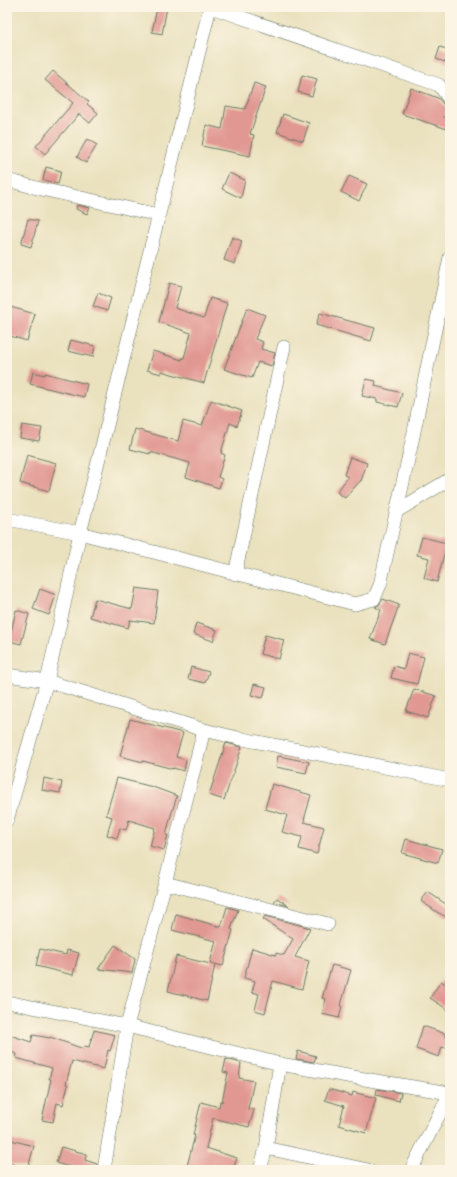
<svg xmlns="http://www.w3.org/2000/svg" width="457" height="1177" font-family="Cardo,serif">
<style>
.building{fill:#e19792}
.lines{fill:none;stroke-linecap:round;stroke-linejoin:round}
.minor-casing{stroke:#667664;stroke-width:14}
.minor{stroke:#fff;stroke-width:13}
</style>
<rect width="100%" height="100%" fill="#fcf5e5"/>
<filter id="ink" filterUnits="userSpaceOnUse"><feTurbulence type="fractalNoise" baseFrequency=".025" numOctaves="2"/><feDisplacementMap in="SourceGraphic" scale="8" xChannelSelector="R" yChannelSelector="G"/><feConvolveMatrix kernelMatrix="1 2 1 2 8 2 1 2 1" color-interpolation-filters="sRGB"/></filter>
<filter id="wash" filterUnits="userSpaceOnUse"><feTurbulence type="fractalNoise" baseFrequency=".012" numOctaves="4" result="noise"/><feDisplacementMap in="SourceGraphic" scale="16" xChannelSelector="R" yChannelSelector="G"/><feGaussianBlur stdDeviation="0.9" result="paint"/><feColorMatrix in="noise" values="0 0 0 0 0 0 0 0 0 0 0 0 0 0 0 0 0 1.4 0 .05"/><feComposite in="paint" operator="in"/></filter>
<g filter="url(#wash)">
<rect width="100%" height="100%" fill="#eae1be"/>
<g id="blocks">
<g class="building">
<path d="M157,7H167L162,34L152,32Z"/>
<path d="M440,47L450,50V56L448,63L436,59Z"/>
<path d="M53,71L89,102L87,104L98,113L90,123L79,114L45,154L36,146L73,103L45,80Z"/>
<path d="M302,75L317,79L312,96L298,92Z"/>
<path d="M254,83L266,87L250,134L254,135L250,156L202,146L206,125L222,129L226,106L245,109Z"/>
<path d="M411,88L438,98L444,105L448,108L444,117L450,118V130L402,114Z"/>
<path d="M283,114L309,123L303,141L277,132Z"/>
<path d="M87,139L97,145L86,163L77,157Z"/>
<path d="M46,167L61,171L58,184L43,180Z"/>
<path d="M229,173L245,180L241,198L222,189Z"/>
<path d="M349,176L367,184L359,201L341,192Z"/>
<path d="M77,205L90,208L87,214L76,209Z"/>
<path d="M28,219L38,221L31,247L21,244Z"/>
<path d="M232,237L242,241L235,264L224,260Z"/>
<path d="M169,283L181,286L175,308L204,318L210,298L227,303L204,383L161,371V374L147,370L153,351L182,360V358H184L191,333L159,322Z"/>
<path d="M98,293L111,298L107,311L93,306Z"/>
<path d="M7,306L35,314L27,341L7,335Z"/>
<path d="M247,308L265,315L255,339L263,342L261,349L275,353L272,366L258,362L252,378L224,369Z"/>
<path d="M320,313L375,328L371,341L316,325Z"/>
<path d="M71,340L95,346L93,357L68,351Z"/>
<path d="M33,372L45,375V373L87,384L84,397L30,384Z"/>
<path d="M366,379L376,381L375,386L402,393L398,407L377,402V399L362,396Z"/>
<path d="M211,400L242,411L237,426L230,423L221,453L225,455L218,477L222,479L219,488L186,477L190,463L150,452V454L130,449L135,429L178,441L183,421L202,426Z"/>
<path d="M22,425L42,428L39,441L20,438Z"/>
<path d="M27,455L56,463L49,491L20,483Z"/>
<path d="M350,457L367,463L361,481H360L345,498L337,492L348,477L344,475Z"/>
<path d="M422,537L447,543L437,582L424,578L429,558L417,555Z"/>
<path d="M136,588L158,591L154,623L130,620L128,628L90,617L95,599L132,609Z"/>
<path d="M40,589L56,595L49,615L33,609Z"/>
<path d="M383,599L399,605L385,644L370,639L381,610L375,607L379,605Z"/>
<path d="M16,610L29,614L21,644L9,641Z"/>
<path d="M196,623L217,630L213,641L193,634Z"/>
<path d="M265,635L284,640L279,659L260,654Z"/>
<path d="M408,653L424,657L417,684L391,678L394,666L404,669Z"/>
<path d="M191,667L209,672L205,683L188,679Z"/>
<path d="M254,684L266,687L263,698L251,695Z"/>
<path d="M414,689L436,696L428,718L406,711Z"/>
<path d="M130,719L183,733L176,757L186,760L184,771L173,768V769L143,761V762L120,756Z"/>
<path d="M226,743L242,747L224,800L209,795Z"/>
<path d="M278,756L309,762L306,773L276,767Z"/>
<path d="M44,778L62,782L60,793L42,790Z"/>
<path d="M117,778L153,787L177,796L171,815L166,835H168L164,850L150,846L155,828L129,820L126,830L120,828L117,838L107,835L112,817L106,815Z"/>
<path d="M272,784L311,795L304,820H305L304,822L324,827L317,854L299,849L302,837L282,832L287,815L265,809Z"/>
<path d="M406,839L442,849L438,863L402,853Z"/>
<path d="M428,892L450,907V919L437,912L421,901Z"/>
<path d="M277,898L289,906L274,902Z"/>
<path d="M227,907L238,910L231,929L233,930L223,966L210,963L216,941L172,930L176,914L221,927Z"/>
<path d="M265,916L310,928L295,957L309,961L302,989L273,981L265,1013L255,1010L259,994L252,992L255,981L244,978L252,948L276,955V953L284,955L293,939L263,919Z"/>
<path d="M115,945L135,959L132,973L98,969Z"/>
<path d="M40,949L66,955L67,950L79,953L73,975L36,966Z"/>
<path d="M176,956L215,965L207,1001L168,991Z"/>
<path d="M332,965L351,970L341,1005L342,1006L339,1018L322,1014L326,999L322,998Z"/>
<path d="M441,981L450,987V1011L430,998Z"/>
<path d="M423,1026L446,1034L445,1036L450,1038V1049L442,1047L439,1057L416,1049Z"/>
<path d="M94,1030L115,1035L110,1051L108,1050L104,1069L72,1061L66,1084L68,1085L63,1105L57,1103L53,1122L42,1120L51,1079H49L52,1068L16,1058L17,1054L7,1051V1034L31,1042L33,1035L50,1038V1037L84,1049L85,1046L89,1047Z"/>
<path d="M298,1051L316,1056L314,1062L296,1059Z"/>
<path d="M226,1059L241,1063L239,1078L254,1081L248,1109L254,1110L249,1127L213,1118L206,1148L237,1158L233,1170H203L187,1166L195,1135H193L201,1102L219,1107L220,1101L222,1102L228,1073L223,1072Z"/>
<path d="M329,1089L352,1096L353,1092L376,1098L366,1133L339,1125L344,1106L325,1100Z"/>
<path d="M377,1089L401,1093L399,1101L376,1095Z"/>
<path d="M7,1139L34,1146L28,1168L7,1163Z"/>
<path d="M61,1147L87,1154L85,1160L97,1164L96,1170H79L56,1163Z"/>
</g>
</g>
</g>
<g filter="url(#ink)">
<use href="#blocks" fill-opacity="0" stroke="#667664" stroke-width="1"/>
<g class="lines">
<g class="minor-casing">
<g id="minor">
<path d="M211,7L439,85L450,100"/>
<path d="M7,180L37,188L158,215"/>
<path d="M397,511L450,479"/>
<path d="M7,519L80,533L355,604L374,599L380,585L411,446L450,257"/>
<path d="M235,574L284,347"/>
<path d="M7,675L47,681L204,730"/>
<path d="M7,820L47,681L80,533L97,466L210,7"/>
<path d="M165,883L328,924"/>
<path d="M7,1002L127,1026L280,1064L370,1080L450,1093"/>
<path d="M266,1148L368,1170"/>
<path d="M104,1170L127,1026L165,883L204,730L238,738L450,780"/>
<path d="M260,1170L266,1148L280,1064"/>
<path d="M411,1170L450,1093"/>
</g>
</g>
<use href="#minor" class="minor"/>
</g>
</g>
<rect width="457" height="1177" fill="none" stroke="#fcf5e5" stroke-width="24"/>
</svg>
